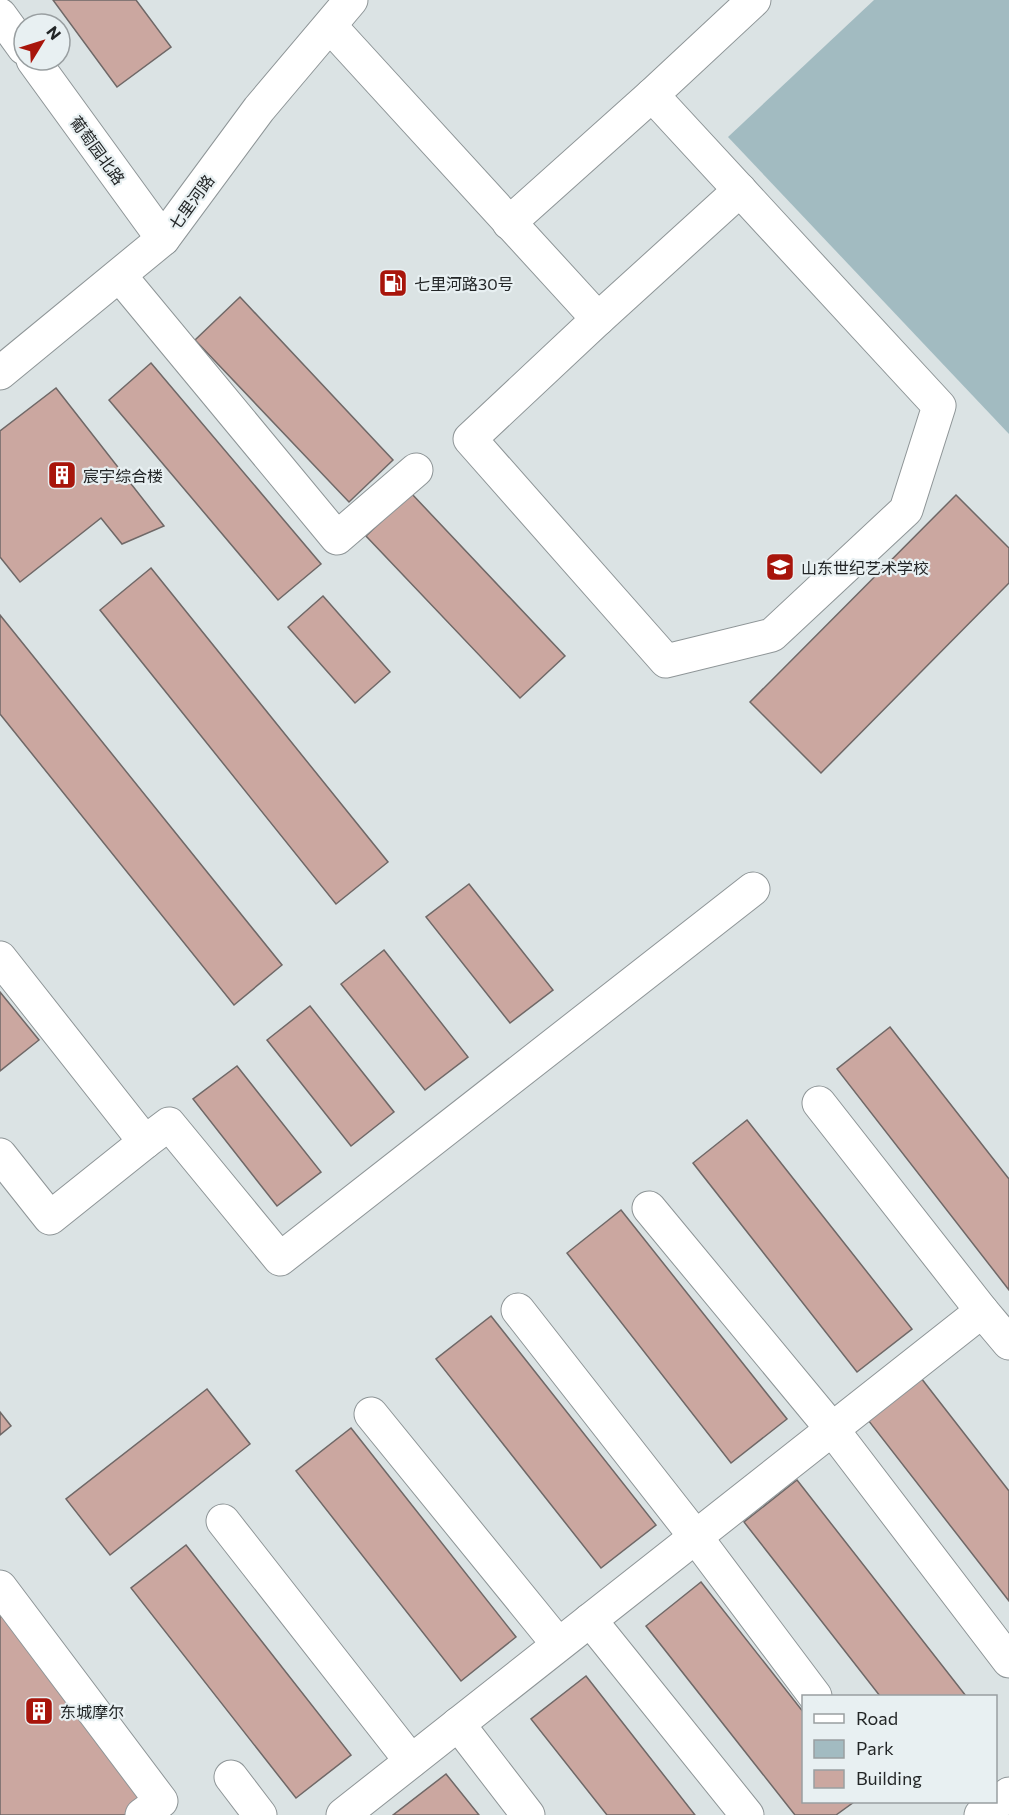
<svg xmlns="http://www.w3.org/2000/svg" width="1009" height="1815" font-family="Commissioner,'Noto Sans SC',sans-serif">
<style>
.green{fill:#a2bbc1}
.building{fill:#cba7a0;stroke:#6f6867;stroke-width:1.5}
.lines{fill:none;stroke-linecap:round;stroke-linejoin:round}
.minor-casing{stroke:#8e9597;stroke-width:35}
.major-casing{stroke:#8e9597;stroke-width:35}
.minor{stroke:#fff;stroke-width:33}
.major{stroke:#fff;stroke-width:33}
.labels{text-anchor:middle;dominant-baseline:central;stroke-width:4.5;stroke-linejoin:round;paint-order:stroke}
.street-label{font-size:16px;fill:#232627;stroke:#e8f0f2}
.poi-label{font-size:16px;fill:#232627;stroke:#e8f0f2;text-anchor:start}
</style>
<rect width="100%" height="100%" fill="#dbe3e4"/>
<path class="green" d="M874,0H1009V434L728,137Z"/>
<g class="building">
<path d="M53,0H136L171,47L117,87Z"/>
<path d="M240,297L393,460L349,502L195,340Z"/>
<path d="M151,363L321,564L278,600L109,400Z"/>
<path d="M56,388L164,526L122,544L101,518L20,582L0,557V431Z"/>
<path d="M411,493L565,656L520,698L366,536Z"/>
<path d="M956,495L1009,548V583L821,773L750,702Z"/>
<path d="M151,568L388,862L336,904L100,610Z"/>
<path d="M323,596L390,672L355,703L288,627Z"/>
<path d="M0,615L282,965L234,1005L0,714Z"/>
<path d="M469,884L553,990L510,1023L426,917Z"/>
<path d="M384,950L468,1057L425,1090L341,984Z"/>
<path d="M0,992L39,1040L0,1071Z"/>
<path d="M310,1006L394,1112L351,1146L267,1040Z"/>
<path d="M890,1027L1009,1179V1290L837,1069Z"/>
<path d="M237,1066L321,1172L277,1206L193,1099Z"/>
<path d="M747,1120L912,1329L857,1372L693,1163Z"/>
<path d="M621,1210L787,1419L731,1463L567,1253Z"/>
<path d="M491,1316L656,1525L601,1568L436,1359Z"/>
<path d="M921,1378L1009,1491V1601L868,1420Z"/>
<path d="M207,1389L250,1444L110,1555L66,1499Z"/>
<path d="M0,1412L11,1426L0,1435Z"/>
<path d="M351,1428L516,1637L461,1681L296,1471Z"/>
<path d="M797,1480L966,1696H880L744,1522Z"/>
<path d="M186,1545L351,1755L296,1798L131,1588Z"/>
<path d="M701,1582L804,1713V1802H854L836,1815H795L646,1626Z"/>
<path d="M0,1613L147,1798L127,1815H0Z"/>
<path d="M586,1676L695,1815H607L531,1719Z"/>
<path d="M446,1774L479,1815H393Z"/>
</g>
<g class="lines">
<g class="minor-casing">
<g id="minor">
<path d="M0,15L24,48"/>
<path d="M330,26L598,319L470,439L666,661L772,635L906,510L939,406L652,95L754,0"/>
<path d="M33,60L163,239"/>
<path d="M509,223L652,95"/>
<path d="M120,276L337,538L416,470"/>
<path d="M598,319L740,190"/>
<path d="M0,958L145,1142L169,1124L280,1259L753,889"/>
<path d="M819,1103L982,1311"/>
<path d="M0,1155L50,1218L145,1142"/>
<path d="M649,1208L832,1429L1009,1661"/>
<path d="M518,1310L695,1536L815,1696"/>
<path d="M371,1414L558,1644"/>
<path d="M223,1521L411,1761"/>
<path d="M0,1587L161,1801L142,1815"/>
<path d="M590,1620L747,1815"/>
<path d="M458,1724L528,1815"/>
<path d="M231,1777L260,1815"/>
<path d="M343,1815L982,1311L1009,1343"/>
</g>
</g>
<g class="major-casing">
<g id="major">
<path d="M0,373L163,239L259,109L351,0"/>
<path d="M981,1815L1009,1794"/>
</g>
</g>
<use href="#minor" class="minor"/>
<use href="#major" class="major"/>
</g>
<defs>
<g id="fuel-square" transform="scale(1.5)"><rect x="-9" y="-9" width="18" height="18" rx="4" fill="#a8150b" stroke="#e8f0f2"/><path d="M-5.5-6h7V0h2V4h1.3V-2.5L3-4.5l.8-.8L6-3V5H2.5V1h-1V6h-7ZM-4.2-4.7v3.2H.2V-4.7Z" fill="#fff"/></g>
<g id="building-square" transform="scale(1.5)"><rect x="-9" y="-9" width="18" height="18" rx="4" fill="#a8150b" stroke="#e8f0f2"/><path d="M-4-6H4V6H1V3H-1V6H-4ZM-2.5-4.3h1.7v1.8h-1.7ZM.8-4.3h1.7v1.8H.8ZM-2.5-1h1.7V.8h-1.7ZM.8-1h1.7V.8H.8Z" fill="#fff"/></g>
<g id="university-square" transform="scale(1.5)"><rect x="-9" y="-9" width="18" height="18" rx="4" fill="#a8150b" stroke="#e8f0f2"/><path d="M0-5L7-2L0 1L-7-2ZM-4 1L0 2.5L4 1V4Q0 6-4 4Z" fill="#fff"/></g>
</defs>
<g fill-rule="evenodd">
<use href="#fuel-square" x="393" y="283"/>
<use href="#building-square" x="62" y="475"/>
<use href="#university-square" x="780" y="567"/>
<use href="#building-square" x="39" y="1711"/>
</g>
<g class="labels">
<g class="street-label">
<text transform="translate(98 150) rotate(54)">葡萄园北路</text>
<text transform="translate(191 202) rotate(-54)">七里河路</text>
</g>
<g class="poi-label">
<text x="414" y="283">七里河路30号</text>
<text x="83" y="475">宸宇综合楼</text>
<text x="801" y="567">山东世纪艺术学校</text>
<text x="60" y="1711">东城摩尔</text>
</g>
</g>
<rect x="802" y="1695" width="195" height="108" fill="#e8f0f2" stroke="#999fa1" stroke-width="1.5"/>
<rect x="814" y="1714" width="30" height="9" fill="#ffffff" stroke="#999fa1" stroke-width="1.5"/>
<text x="856" y="1725" font-size="18" fill="#232627">Road</text>
<rect x="814" y="1740" width="30" height="18" fill="#a2bbc1" stroke="#999fa1" stroke-width="1.5"/>
<text x="856" y="1755" font-size="18" fill="#232627">Park</text>
<rect x="814" y="1770" width="30" height="18" fill="#cba7a0" stroke="#999fa1" stroke-width="1.5"/>
<text x="856" y="1785" font-size="18" fill="#232627">Building</text>
<g transform="translate(42 42) rotate(52)"><circle r="28" fill="#e8f0f2" stroke="#999fa1" stroke-width="1.5"/>
<path d="M0-4.5L10 22L0 15L-10 22Z" fill="#a8150b"/>
<text y="-9" font-size="16" font-weight="bold" text-anchor="middle" fill="#232627">N</text>
</g>
</svg>
